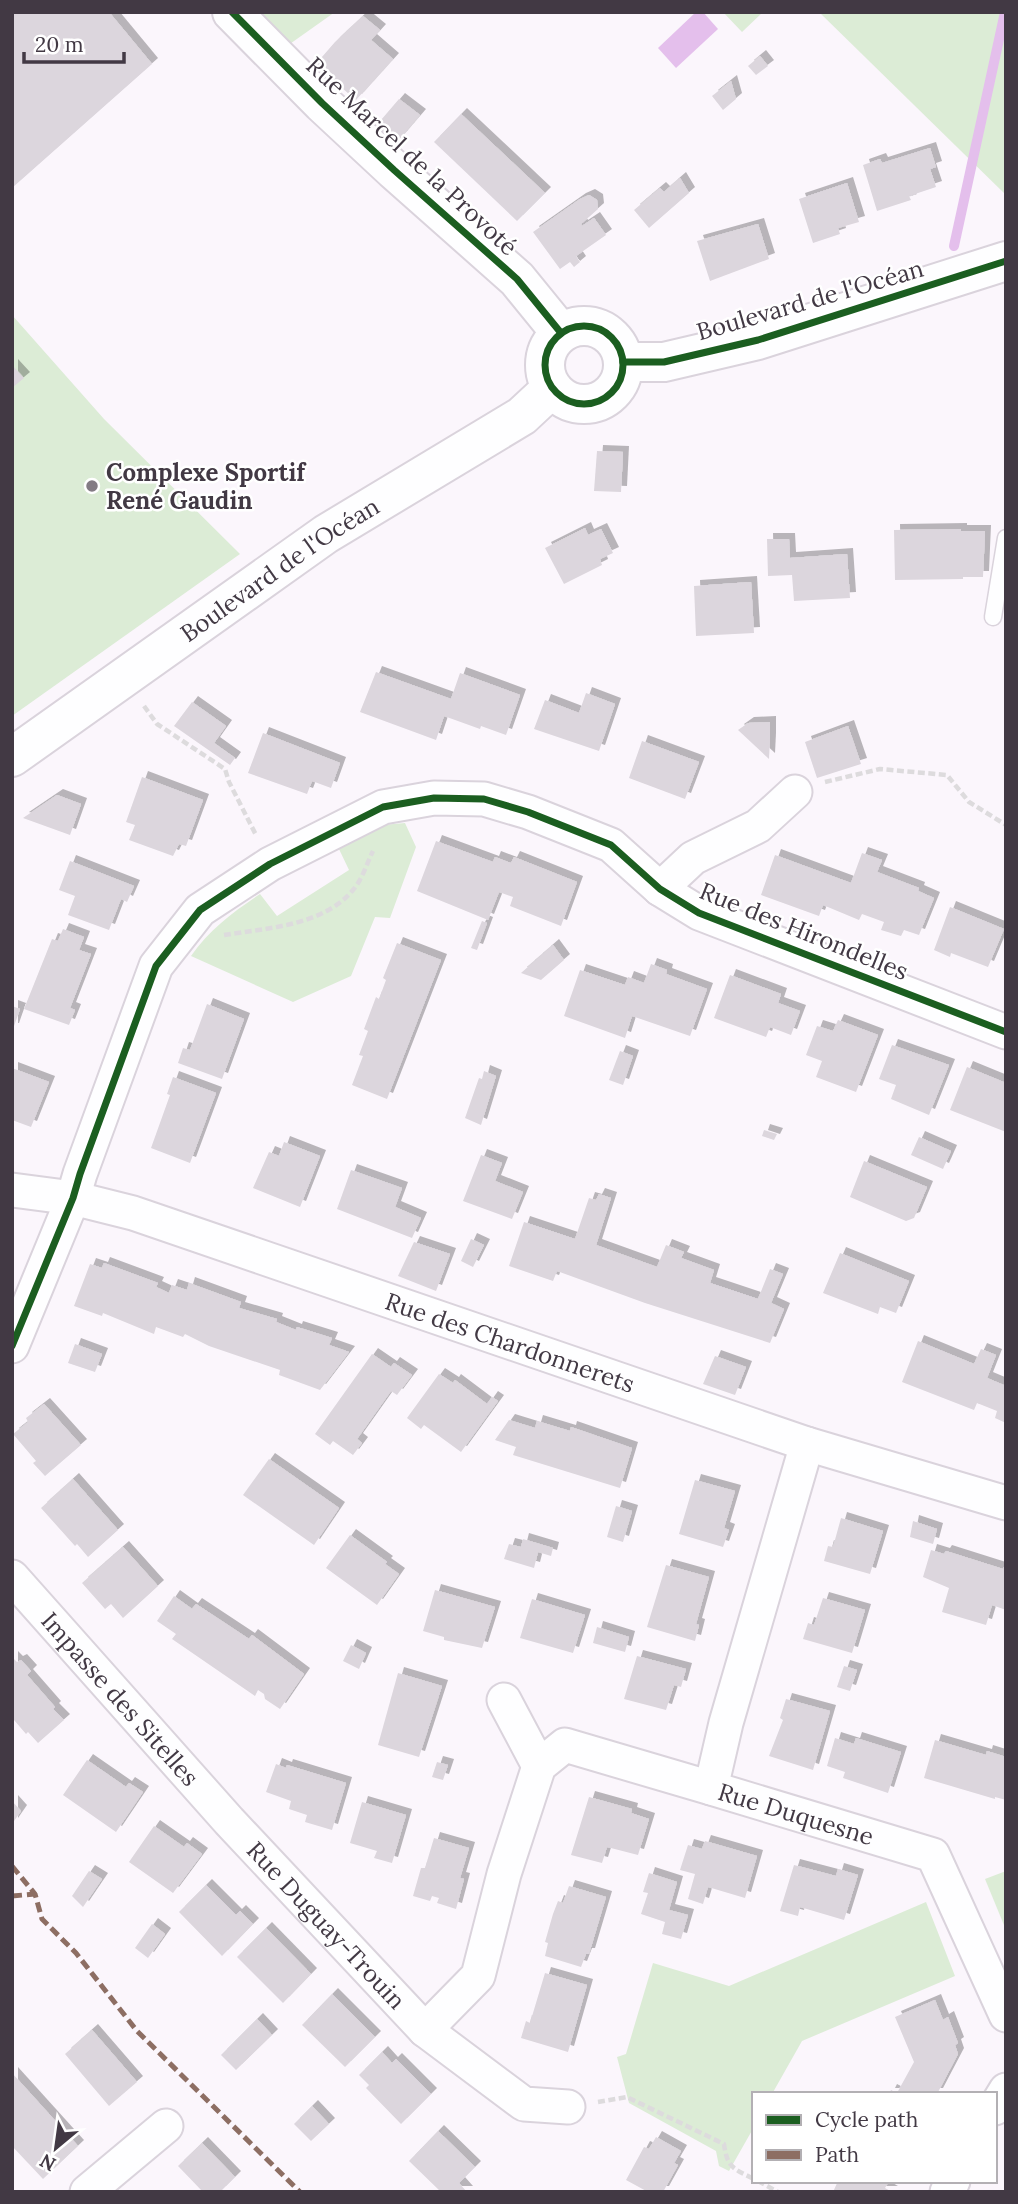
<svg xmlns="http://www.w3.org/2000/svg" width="1018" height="2204" font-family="Lora,serif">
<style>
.green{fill:#dcecd6}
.water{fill:#e4bfec}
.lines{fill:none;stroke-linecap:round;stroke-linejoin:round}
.stream{stroke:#e4bfec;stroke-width:10}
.building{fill:#dcd6dd;filter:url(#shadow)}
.lane-casing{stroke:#dad3dc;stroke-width:19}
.street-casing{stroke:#dad3dc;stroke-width:37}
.secondary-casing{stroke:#dad3dc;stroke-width:42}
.path{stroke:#dddbdd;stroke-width:4.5;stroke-dasharray:7 3.5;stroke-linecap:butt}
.lane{stroke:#fefeff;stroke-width:16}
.street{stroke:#fefeff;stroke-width:33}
.secondary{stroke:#fefeff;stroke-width:38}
.quiet{stroke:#8d6e63;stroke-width:5;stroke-dasharray:10 5;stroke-linecap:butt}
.cycleway-casing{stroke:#fff;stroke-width:11}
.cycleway{stroke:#1b5e20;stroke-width:7}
.poi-dot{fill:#837b84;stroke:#fff;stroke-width:2.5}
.labels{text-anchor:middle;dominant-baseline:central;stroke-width:5;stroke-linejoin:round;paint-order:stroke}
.street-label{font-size:24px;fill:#423944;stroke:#fff}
.poi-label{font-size:24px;font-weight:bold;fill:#423944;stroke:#fff;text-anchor:start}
</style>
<defs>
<filter id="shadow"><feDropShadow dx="6" dy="-6" stdDeviation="0" flood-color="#0004"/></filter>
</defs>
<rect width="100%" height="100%" fill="#fbf6fc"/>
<g class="green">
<path d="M252,12H335L287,46Z"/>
<path d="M723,12H763L742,32Z"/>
<path d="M819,12H1006V195Z"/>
<path d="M12,315L104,419L240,554L12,716Z"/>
<path d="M405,823L416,847L390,918L375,917L351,976L293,1002L191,956C210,929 233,912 260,894L277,916L349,870L338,847L372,826Z"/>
<path d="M1006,1871V1930L985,1879Z"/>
<path d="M926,1902L955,1976L802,2041L772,2094H754V2127L729,2171L719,2166L716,2151L629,2103L617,2057L626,2054L653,1963L729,1986Z"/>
</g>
<path class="water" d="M696,12H703L718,29L676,68L658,48Z"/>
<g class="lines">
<path class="stream" d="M954,246L1005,12"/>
</g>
<g class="building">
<path d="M12,12H109L152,64L12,188Z"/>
<path d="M363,16L380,30L371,40L393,59L356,100L315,65L335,42Z"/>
<path d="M760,56L768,66L756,75L748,66Z"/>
<path d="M731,81L736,99L723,110L712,96Z"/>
<path d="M399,99L420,115L395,144L375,127Z"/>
<path d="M461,114L545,193L517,221L434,142Z"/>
<path d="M930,148L936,167L930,169L936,187L909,196L911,200L877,211L863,165L880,159L882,163Z"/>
<path d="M680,178L689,193L649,228L634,210L660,188L664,192Z"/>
<path d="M847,183L859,222L838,228L840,234L813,243L799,199Z"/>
<path d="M589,195L597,200L598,209L581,224L582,226L594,218L606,235L576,256L580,262L574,267L570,262L560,269L533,232L580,199Z"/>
<path d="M758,224L769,259L710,281L697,241Z"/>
<path d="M12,365L24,378L12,388Z"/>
<path d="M597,451L623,452L621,492L594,491Z"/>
<path d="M585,528L588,535L601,529L613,553L600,559L602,565L564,584L545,548Z"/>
<path d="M961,529V531H985L983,577H963V579L895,580L894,530Z"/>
<path d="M767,539H789L790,558L847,554L850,598L794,601L792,575L768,576Z"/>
<path d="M751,582L754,633L696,636L694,586Z"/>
<path d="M376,672L451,699L460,673L520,695L506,735L481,726L480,729L444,716L436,740L360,712Z"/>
<path d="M586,693L615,704L599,751L534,729L545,700L579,713Z"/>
<path d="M192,702L226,726L214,743L235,758L230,765L174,726Z"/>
<path d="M770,722V739L769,759L738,730L748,723Z"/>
<path d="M848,726L861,764L817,778L805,742Z"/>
<path d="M263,733L340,763L331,788L312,781L307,794L248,773Z"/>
<path d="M642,741L699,762L685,799L629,778Z"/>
<path d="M142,777L203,800L186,846L179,844L173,856L129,840L135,825L126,822Z"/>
<path d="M57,795L81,804L70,835L23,818Z"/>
<path d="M436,841L493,862L495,857L511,863L514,857L577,882L561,926L510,906L513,897L499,892L488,920L417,891Z"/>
<path d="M862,853L882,860L877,872L919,888L918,891L934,898L919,935L904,930L901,936L881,930L884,922L862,914L859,920L823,905L819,916L761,895L775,855L851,883Z"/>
<path d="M70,861L134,886L127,902L121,899L109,930L68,915L75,896L59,890Z"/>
<path d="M950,907L1004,929L988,967L951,953L950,957L934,950Z"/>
<path d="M482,921L487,923L477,950L471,948Z"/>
<path d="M63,929L84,937L79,950L91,954L70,1008L75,1010L69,1025L24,1009L52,939L58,941Z"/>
<path d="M397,943L441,960L387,1099L352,1085L363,1056L359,1055L368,1031L364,1029L376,997L379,999L386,980L383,978Z"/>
<path d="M553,945L564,960L541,980L521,973Z"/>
<path d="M651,964L667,970L666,974L707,989L690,1036L632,1016L625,1038L564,1016L580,970L625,985L628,977L644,983Z"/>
<path d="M730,975L781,994L778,1003L800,1011L791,1035L770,1027L766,1037L714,1018Z"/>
<path d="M207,1004L244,1019L222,1079L178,1063L183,1048L190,1050Z"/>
<path d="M12,1006L20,1009L13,1029H12Z"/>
<path d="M838,1020L878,1035L856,1092L816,1077L822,1061L806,1055L817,1026L833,1031Z"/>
<path d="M892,1045L949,1065L929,1115L891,1099L896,1085L879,1079Z"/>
<path d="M620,1051L633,1056L623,1085L609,1080Z"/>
<path d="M967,1067L1006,1083V1132L950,1110Z"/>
<path d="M12,1068L49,1082L31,1127L12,1120Z"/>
<path d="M484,1071L496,1076L481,1125L465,1118L479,1078L482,1079Z"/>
<path d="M173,1077L216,1093L190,1163L151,1148L170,1095L167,1094Z"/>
<path d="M764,1130L777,1134L774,1140L762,1136Z"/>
<path d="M919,1137L951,1151L943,1169L911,1155Z"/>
<path d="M284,1142L320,1156L300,1207L253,1188L269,1152L279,1156Z"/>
<path d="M481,1155L502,1163L495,1181L523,1192L512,1219L463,1201Z"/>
<path d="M864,1161L927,1187L914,1218L906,1221L850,1197Z"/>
<path d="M351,1170L402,1188L395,1207L421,1218L412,1238L337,1209Z"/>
<path d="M599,1194L611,1198L596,1245L657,1267L666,1245L684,1252L681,1258L714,1270L710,1283L758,1299L770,1269L783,1274L771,1303L784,1309L770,1343L645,1303L557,1271L553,1281L509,1266L524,1222L575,1239L589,1198L596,1200Z"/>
<path d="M471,1239L484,1245L473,1267L461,1261Z"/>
<path d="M414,1242L450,1254L436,1291L398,1276Z"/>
<path d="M840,1253L909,1281L896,1313L880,1307L878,1314L823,1293Z"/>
<path d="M104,1263L158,1283L156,1287L169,1293L172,1285L187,1290L189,1283L241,1302L239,1308L277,1319L276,1322L296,1330L297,1327L332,1338L329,1345L349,1352L320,1390L279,1375L280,1370L209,1346L185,1334L183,1337L156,1327L154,1334L103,1313L102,1316L74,1306L90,1264L102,1268Z"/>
<path d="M918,1341L974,1364L981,1349L996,1355L987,1378L1006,1386V1423L995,1418L997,1411L977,1403L974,1410L902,1382Z"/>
<path d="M75,1344L102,1354L95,1372L68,1363Z"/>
<path d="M372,1354L391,1367L394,1363L412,1375L397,1395L391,1391L357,1439L362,1443L353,1455L333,1441L330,1445L315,1434Z"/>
<path d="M715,1356L746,1367L735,1395L703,1384Z"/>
<path d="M439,1374L453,1383L455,1380L487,1404L492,1397L498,1401L461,1452L424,1425L421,1429L407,1418Z"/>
<path d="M44,1404L81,1445L45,1476L33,1463L36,1461L13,1434L28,1422L26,1418Z"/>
<path d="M509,1420L535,1428L537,1421L570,1431L571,1427L632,1448L620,1488L513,1455L516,1447L495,1440Z"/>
<path d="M269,1459L339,1508L314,1545L243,1495Z"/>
<path d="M73,1479L118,1530L88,1557L77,1544L75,1546L41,1508Z"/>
<path d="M695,1480L735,1491L724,1528L729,1530L723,1547L679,1534Z"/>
<path d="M616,1506L632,1511L623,1542L607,1537Z"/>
<path d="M841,1518L883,1531L870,1574L824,1561L828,1546L833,1547Z"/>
<path d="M913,1521L937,1529L933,1544L910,1537Z"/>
<path d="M350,1535L387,1562L385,1564L399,1574L377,1605L326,1568Z"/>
<path d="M523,1539L553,1548L551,1556L538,1552L534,1568L504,1559L509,1544L521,1547Z"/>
<path d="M123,1547L158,1586L123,1618L111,1604L105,1609L82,1583Z"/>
<path d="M931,1550L944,1554L946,1551L1003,1569L1006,1563V1610L992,1605L986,1625L942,1612L949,1588L923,1577Z"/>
<path d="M666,1565L709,1577L696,1624L699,1625L695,1641L647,1627Z"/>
<path d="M435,1590L495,1607L482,1648L444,1640V1637L423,1631Z"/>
<path d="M174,1596L192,1609L196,1604L249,1639L252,1635L304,1674L280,1709L265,1699L264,1694L258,1690L255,1696L172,1639L176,1634L157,1621Z"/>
<path d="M823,1598L865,1610L852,1653L803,1639L808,1623L814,1625Z"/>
<path d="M532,1599L585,1615L573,1653L520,1638Z"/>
<path d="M597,1627L629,1637L625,1652L593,1643Z"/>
<path d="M351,1645L366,1653L359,1669L343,1661Z"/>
<path d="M637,1656L686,1669L681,1687L674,1685L666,1710L624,1699Z"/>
<path d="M12,1657L17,1662L21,1660L31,1671L27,1675L55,1707L53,1709L64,1720L38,1743L28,1732L26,1734L14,1720L12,1721Z"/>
<path d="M844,1666L857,1670L850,1691L837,1687Z"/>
<path d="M398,1673L442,1686L419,1757L378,1745Z"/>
<path d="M786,1699L830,1711L813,1770L769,1756L783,1720L780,1718Z"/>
<path d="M835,1738L854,1744L856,1738L901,1752L888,1793L843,1778L845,1772L827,1766Z"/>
<path d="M935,1740L986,1755L987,1751L1006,1757V1800L995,1797V1799L924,1778Z"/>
<path d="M87,1760L126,1787L129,1783L143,1792L116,1832L63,1795Z"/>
<path d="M437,1762L448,1765L443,1780L432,1777Z"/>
<path d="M276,1764L286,1768L287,1765L346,1783L332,1830L305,1822L307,1815L289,1809L291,1801L266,1792Z"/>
<path d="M589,1797L632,1809L631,1813L649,1819L638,1855L607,1847L602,1863L571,1855Z"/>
<path d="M12,1801L21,1811L12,1824Z"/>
<path d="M362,1802L406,1815L392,1863L374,1858L377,1851L350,1843Z"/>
<path d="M154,1826L184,1847L187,1843L202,1854L173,1893L129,1862Z"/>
<path d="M434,1838L469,1848L460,1878L464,1879L456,1909L437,1903L439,1898L432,1896L430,1901L413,1896L421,1868H425Z"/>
<path d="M705,1841L757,1856L745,1898L708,1887L703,1904L688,1899L695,1874L680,1870L688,1845L702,1849Z"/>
<path d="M794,1865L836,1876L838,1869L858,1875L844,1920L800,1907L798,1916L780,1911Z"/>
<path d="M89,1871L102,1879L83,1907L72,1896Z"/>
<path d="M649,1873L677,1882L669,1910L688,1915L681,1939L662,1934L665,1922L641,1914L648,1893L643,1892Z"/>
<path d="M206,1885L236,1915L240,1911L253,1924L222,1956L179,1912Z"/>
<path d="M569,1886L606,1897L589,1954H586L581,1967L545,1956L548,1943L545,1942L553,1914L558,1901L563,1903Z"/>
<path d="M152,1924L165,1934L148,1958L135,1948Z"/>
<path d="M266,1928L311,1974L283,2003L237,1957Z"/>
<path d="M545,1973L587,1985L568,2052L521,2038L526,2021L530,2023Z"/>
<path d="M332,1994L375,2037L345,2067L302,2025Z"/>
<path d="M935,2000L943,2020L948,2017L958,2043L955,2045L958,2054L937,2094H889L891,2090L897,2093L914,2062L895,2017Z"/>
<path d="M257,2019L272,2035L236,2070L221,2055Z"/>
<path d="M92,2030L137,2082L109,2106L65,2054Z"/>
<path d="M382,2052L392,2063L396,2059L431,2094L401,2124L366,2088L369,2085L359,2075Z"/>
<path d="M12,2073L78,2146L43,2179L12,2146Z"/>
<path d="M312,2106L329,2124L311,2141L294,2124Z"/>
<path d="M438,2131L475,2167L459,2183L467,2192H441L409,2161Z"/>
<path d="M656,2137L681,2151L674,2163L678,2165L663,2192H648L626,2180L644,2147L649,2149Z"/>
<path d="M202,2143L235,2177L220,2192H203L178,2166Z"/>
<path d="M838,2181H889L885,2188L892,2192H833Z"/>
</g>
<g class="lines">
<g class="lane-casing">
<path id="lane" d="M993,617L1006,538"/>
</g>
<g class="street-casing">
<g id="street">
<path d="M660,889L693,858L758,826L795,792"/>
<path id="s1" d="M12,1190L73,1198L133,1213L807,1444L1006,1503"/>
<path d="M12,1346L73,1198L80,1174L156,966L200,910L270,864L383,807L434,798L484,799L528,812L611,845L660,889L699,913L1006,1032"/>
<path id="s2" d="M807,1444L726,1723L711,1788L933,1855L1006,2015"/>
<path id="s3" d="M12,1577L229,1821L425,2030L524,2104L568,2107"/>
<path d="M504,1700L539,1766"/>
<path d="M425,2030L478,1976L504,1874L539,1766L565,1745L711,1788"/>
<path d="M995,2108L1006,2090"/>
<path d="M87,2192L166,2126"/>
<path d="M947,2192L953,2181"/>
</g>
</g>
<g class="secondary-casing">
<g id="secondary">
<path d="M232,12L322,103L394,170L517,279L561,333"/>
<circle cx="584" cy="365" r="39"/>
<path d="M623,362H664L758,340L1006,261"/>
<path id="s4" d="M12,757L326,534L522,416L552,388"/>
</g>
</g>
<g class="path">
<path d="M144,706L157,724L225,769L229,782L256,835"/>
<path d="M825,782L880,769L947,775L969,802L1006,825"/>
<path d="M224,935C267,928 323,926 353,890C362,880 367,863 373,851"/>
<path d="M598,2102L627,2097L724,2144C727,2168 734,2169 754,2179"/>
<path d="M758,2181L778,2192"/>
</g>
<use href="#lane" class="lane"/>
<use href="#street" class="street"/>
<use href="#secondary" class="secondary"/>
<g class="quiet">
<path d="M12,1866L35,1894L42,1919L76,1953L137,2031L300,2192"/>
<path d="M12,1896L35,1894"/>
</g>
<g class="cycleway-casing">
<g id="cycleway">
<path d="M232,12L322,103L394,170L517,279L561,333"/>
<circle cx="584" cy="365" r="39"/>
<path d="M623,362H664L758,340L1006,261"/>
<path d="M12,1346L73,1198L80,1174L156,966L200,910L270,864L383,807L434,798L484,799L528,812L611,845L660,889L699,913L1006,1032"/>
</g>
</g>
<use href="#cycleway" class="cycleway"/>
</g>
<circle class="poi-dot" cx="92" cy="486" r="7"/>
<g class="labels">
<g class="street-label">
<text transform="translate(412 156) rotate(43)">Rue Marcel de la Provoté</text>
<text transform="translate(810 300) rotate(-16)">Boulevard de l'Océan</text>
<text stroke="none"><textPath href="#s4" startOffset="327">Boulevard de l'Océan</textPath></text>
<text transform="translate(804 931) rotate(22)">Rue des Hirondelles</text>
<text stroke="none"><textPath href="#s1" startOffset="522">Rue des Chardonnerets</textPath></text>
<text stroke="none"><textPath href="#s3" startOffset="163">Impasse des Sitelles</textPath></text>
<text stroke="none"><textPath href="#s2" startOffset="446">Rue Duquesne</textPath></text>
<text stroke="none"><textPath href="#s3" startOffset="469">Rue Duguay-Trouin</textPath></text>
</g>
<g class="poi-label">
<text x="106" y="472">Complexe Sportif<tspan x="106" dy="28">René Gaudin</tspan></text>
</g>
</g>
<rect width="1018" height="2204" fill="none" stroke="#423944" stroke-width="28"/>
<rect x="752" y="2092" width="245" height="91" fill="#ffffff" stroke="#b3b0b4" stroke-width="2"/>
<rect x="766" y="2115" width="35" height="10" fill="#1b5e20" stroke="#b3b0b4" stroke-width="2"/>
<text x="815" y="2127" font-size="21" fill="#423944">Cycle path</text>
<rect x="766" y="2150" width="35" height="10" fill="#8d6e63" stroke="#b3b0b4" stroke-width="2"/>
<text x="815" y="2162" font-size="21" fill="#423944">Path</text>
<g transform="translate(56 2148) rotate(209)" stroke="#ffffff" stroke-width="5" paint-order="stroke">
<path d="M0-5L12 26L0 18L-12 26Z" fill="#423944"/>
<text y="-10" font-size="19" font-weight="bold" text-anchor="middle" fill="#423944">N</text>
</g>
<path d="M24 52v10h100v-10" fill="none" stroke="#423944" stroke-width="3.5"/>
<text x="35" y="52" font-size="21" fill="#423944" stroke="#ffffff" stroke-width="5" paint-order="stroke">20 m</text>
</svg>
